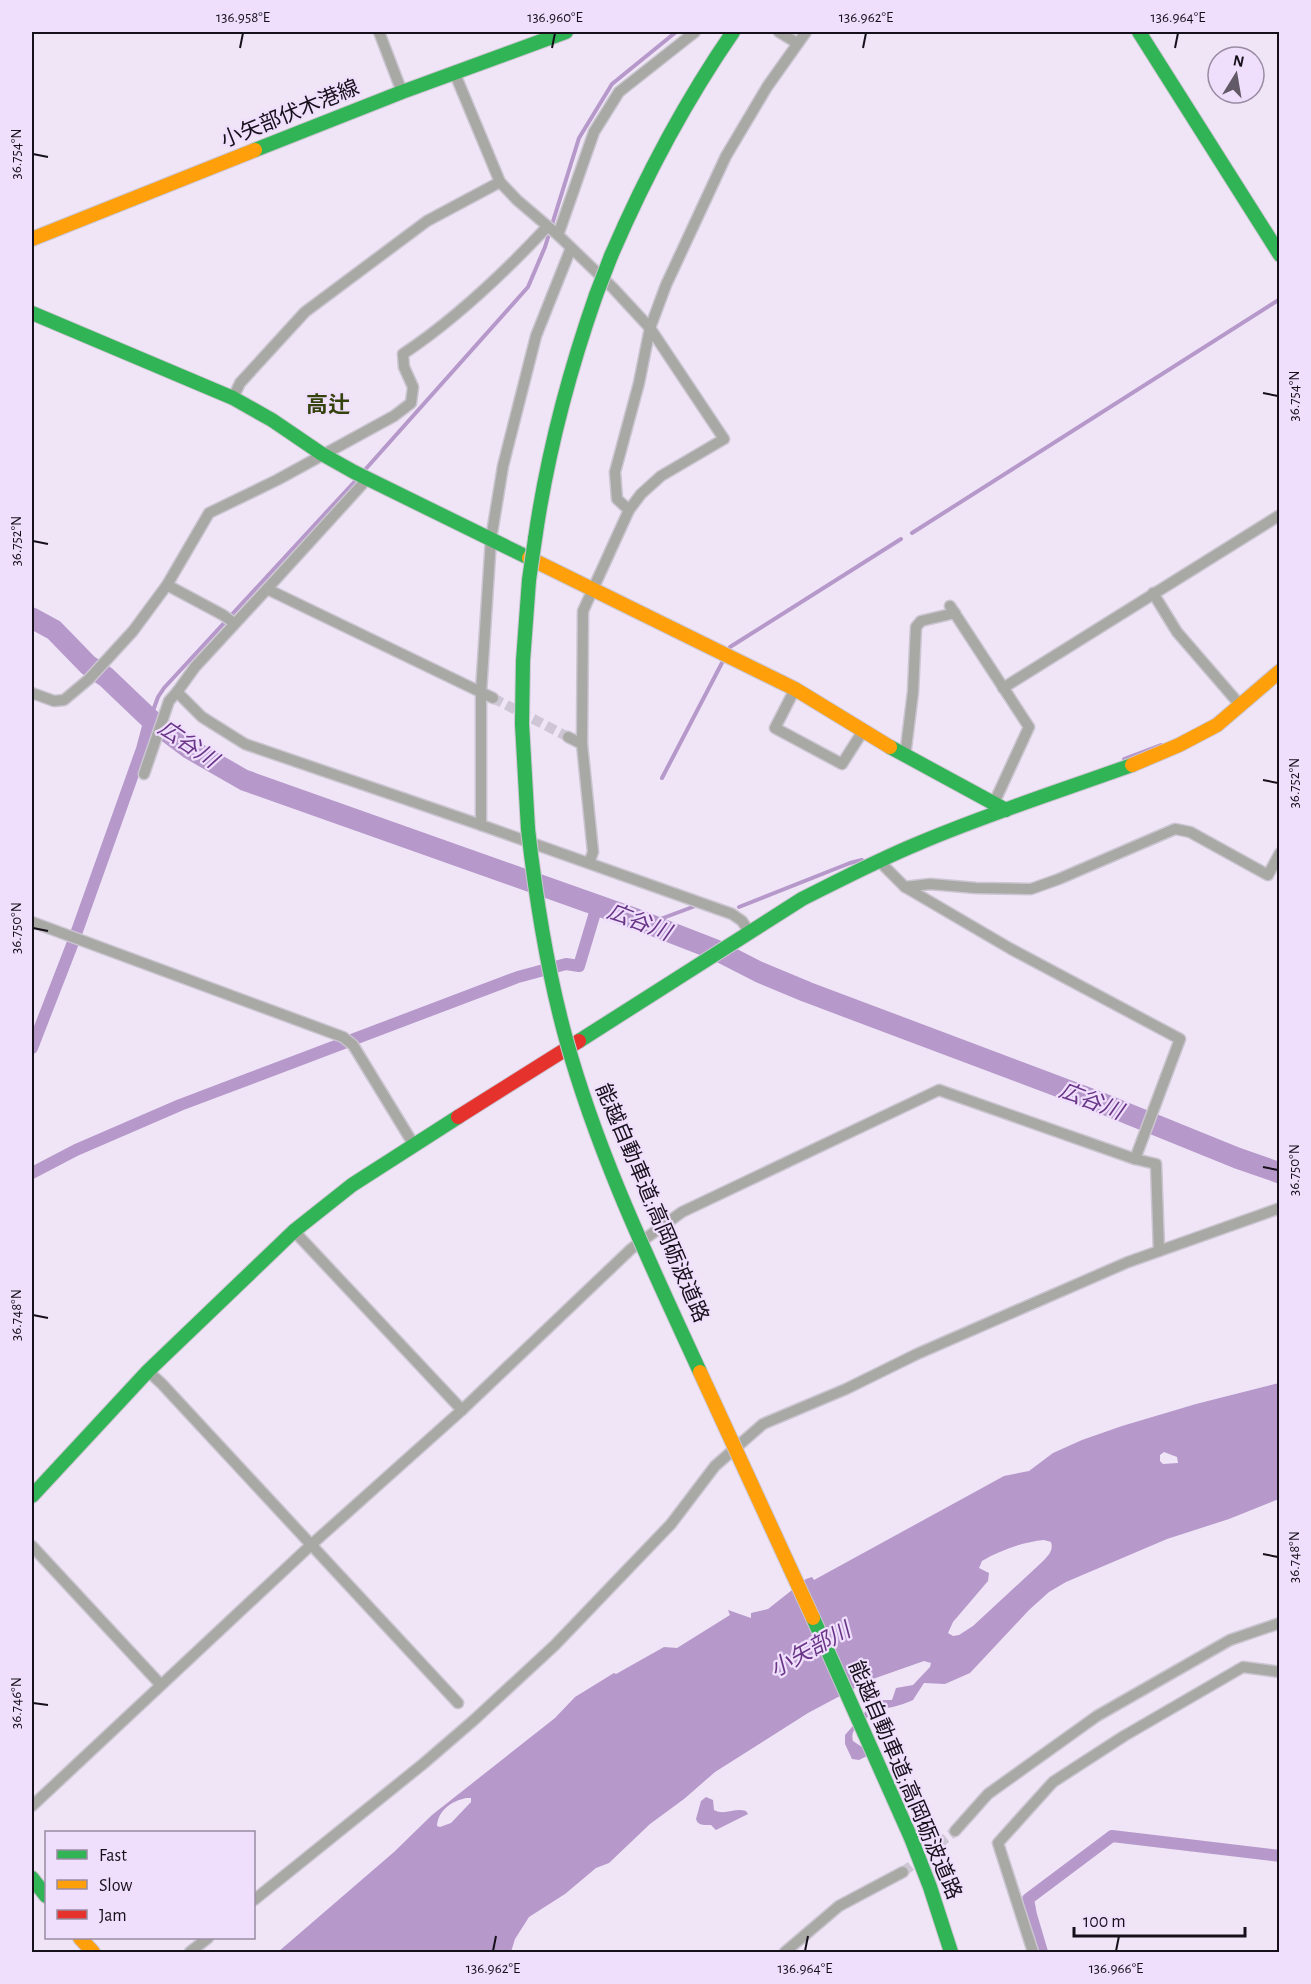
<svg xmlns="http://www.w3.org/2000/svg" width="1311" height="1984" font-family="'Alegreya Sans','Noto Sans JP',sans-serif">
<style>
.water{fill:#b698cb;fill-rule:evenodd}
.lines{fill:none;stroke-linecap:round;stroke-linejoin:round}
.stream{stroke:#b698cb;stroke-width:4}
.canal{stroke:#b698cb;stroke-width:12}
.river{stroke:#b698cb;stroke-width:21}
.street-tunnel{stroke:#cec5d5;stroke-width:10;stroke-dasharray:10 5;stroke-linecap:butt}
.street-casing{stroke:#cbc5d1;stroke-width:13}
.fast-casing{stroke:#cbc5d1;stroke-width:16}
.slow-casing{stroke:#cbc5d1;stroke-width:16}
.jam-casing{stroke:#cbc5d1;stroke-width:16}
.street{stroke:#a8a9a4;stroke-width:10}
.fast{stroke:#30b455;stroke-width:14}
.slow{stroke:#ff9f0a;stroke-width:14}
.jam{stroke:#e5322d;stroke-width:14}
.fast-bridge-casing{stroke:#cbc5d1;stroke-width:16;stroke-linecap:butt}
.slow-bridge-casing{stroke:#cbc5d1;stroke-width:16;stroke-linecap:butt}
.fast-bridge{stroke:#30b455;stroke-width:14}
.slow-bridge{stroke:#ff9f0a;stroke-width:14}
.ticks{fill:none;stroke:#16101a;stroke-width:2}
.labels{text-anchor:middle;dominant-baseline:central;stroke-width:4.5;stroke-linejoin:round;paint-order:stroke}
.street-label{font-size:21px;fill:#16101a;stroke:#f0defd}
.neighbourhood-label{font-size:22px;font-weight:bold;fill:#34430c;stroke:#f0defd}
.water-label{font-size:22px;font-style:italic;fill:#693687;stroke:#f0defd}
.neatline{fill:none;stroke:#16101a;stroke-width:2}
.ticks-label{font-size:15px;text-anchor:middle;fill:#16101a}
</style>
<rect width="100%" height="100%" fill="#efe5f6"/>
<g class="water">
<path d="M1279,1383V1499L1229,1519L1167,1539L1066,1582L1049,1592L1029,1610L970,1673L945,1684L924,1683L913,1700C891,1711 879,1704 860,1724C854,1729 851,1733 853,1741L862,1747L877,1751L859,1760L852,1759L845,1744V1735L873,1703L878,1700H892L896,1688L913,1685L930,1667L931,1663L924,1661L870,1680L808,1713L715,1772L684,1799L650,1824L609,1863L596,1868L565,1894L529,1917L515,1939L511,1952H278L394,1852L432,1815L555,1718L575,1697L614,1673L616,1674L664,1647L677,1648L730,1615L728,1610L751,1618V1613L768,1609L806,1579L812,1577L814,1580L1004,1476L1029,1471L1053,1453L1082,1440L1122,1426L1196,1404ZM1164,1452L1177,1457L1178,1463L1163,1464L1160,1461V1455ZM1044,1540L1051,1542C1054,1551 1047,1557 1041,1563L973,1626L959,1635L953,1636L948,1633L953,1622L988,1581L989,1573L979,1568L982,1561C1000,1550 1023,1542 1044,1540ZM466,1798H471V1802L451,1823L440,1827L437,1826C438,1810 452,1801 466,1798Z"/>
<path d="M706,1797L713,1800L714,1810C725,1816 735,1807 746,1811L748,1814L716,1830L711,1825C704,1825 698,1826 696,1819L701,1801Z"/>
</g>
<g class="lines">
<g class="stream">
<path d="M363,472L528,287L545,247L579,138L612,84L676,32"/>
<path d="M912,533L1280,299"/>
<path d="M728,652L730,647L901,539"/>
<path d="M150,719L158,697L164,688L358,478"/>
<path d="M1124,759L1161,745"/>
<path d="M662,778L724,659"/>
<path d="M739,907L850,863L862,860"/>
<path d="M647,924L698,905"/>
</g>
<g class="canal">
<path d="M32,1048L72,945L142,749L150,719"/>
<path d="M32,1173L76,1150L180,1105L518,977L566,964L579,966L597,906"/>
<path d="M1042,1952L1031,1915L1028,1899L1112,1836L1280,1856"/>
</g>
<path class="river" d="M32,618L54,630L88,665L106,677L150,719L190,749L244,780L636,919L716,950L759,972L807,992L1094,1100L1237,1158L1280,1173"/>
<g class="street-tunnel">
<path d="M493,698L568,737"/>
<path d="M903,1872L955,1831"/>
</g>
<g class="street-casing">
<g id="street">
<path d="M379,32L402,92"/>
<path d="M779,32L797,43"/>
<path d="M455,74L500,182L517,200L558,235L613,288L650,328L724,439L661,476L641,494L629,510L583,611L582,744L593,852L589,863"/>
<path d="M558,235L594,132L619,92L695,32"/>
<path d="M571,248L536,336L503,466L491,539L481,692V825L732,914L742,921L750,933"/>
<path d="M233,398L240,383L305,312L427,221L500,182"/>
<path d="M368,478L267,589L493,698"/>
<path d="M629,510L617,499L615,472L639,383L650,328L666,285L726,156L767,87L806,32"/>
<path d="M167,585L223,615L234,623"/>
<path d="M267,589L195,667L177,692L202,717L245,744L481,825"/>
<path d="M1153,593L1177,632L1241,706"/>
<path d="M950,606L1029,727L994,803"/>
<path d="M1003,688L1280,515"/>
<path d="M795,689L775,728L842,764L863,731"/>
<path d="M32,693L54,701L64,700L89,679L133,631L167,585L209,513L277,480L394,416L411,403L413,387L404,367L403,354C457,318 503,274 547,227"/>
<path d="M568,737L582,744"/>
<path d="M905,756L913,692L916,627L921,621L955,613"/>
<path d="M144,774L169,701L177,692"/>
<path d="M882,861L885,867L905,887L930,884L976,888L1031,889L1059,879L1175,829L1190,832L1268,875L1280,853"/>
<path d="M905,887L1011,949L1180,1039L1135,1159"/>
<path d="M32,922L343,1037L353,1045L414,1145"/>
<path d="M294,1231L462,1410"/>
<path d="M148,1371L162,1384L458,1703"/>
<path d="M32,1546L161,1685"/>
<path d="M32,1806L311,1545L462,1410L631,1249L682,1212L939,1090L1135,1159L1156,1164L1159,1251"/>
<path d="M955,1831L988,1794L1097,1716L1230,1640L1280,1623"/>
<path d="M254,1900L423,1764L474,1720L555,1645L671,1524L715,1466L763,1424L846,1389L917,1354L1128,1262L1280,1208"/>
<path d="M190,1952L208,1938"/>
<path d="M785,1952L839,1906L903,1872"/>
<path d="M1033,1952L998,1843L1053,1782L1124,1736L1243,1667L1280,1672"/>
</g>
</g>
<g class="fast-casing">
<g id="fast">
<path d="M1139,32L1280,255"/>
<path d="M255,150L402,92L566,32"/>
<path d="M611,256C645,177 684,103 733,32"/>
<path d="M32,313L233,398L272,420L322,454L354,472L529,558"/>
<path d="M535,539C547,455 568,375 596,295"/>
<path d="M890,747L1006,810"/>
<path d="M528,829L522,724L523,661L529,580"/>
<path d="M579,1041L802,899C840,880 878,860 917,844C987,814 1060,791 1132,765"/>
<path d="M32,1496L148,1371L294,1231L352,1185L458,1117"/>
<path d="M911,1838L930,1887L951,1952"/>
<path d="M32,1878L46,1896"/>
</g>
</g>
<g class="slow-casing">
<g id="slow">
<path d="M32,239L255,150"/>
<path d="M529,558L795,689L890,747"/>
<path d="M1132,765L1179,745L1217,725L1280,671"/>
<path d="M80,1938L93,1952"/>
</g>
</g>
<g class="jam-casing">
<path id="jam" d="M458,1117L579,1041"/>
</g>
<use href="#street" class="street"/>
<use href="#fast" class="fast"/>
<use href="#slow" class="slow"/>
<use href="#jam" class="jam"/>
<g class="fast-bridge-casing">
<g id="fast-bridge">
<path d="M596,295L611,256"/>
<path d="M529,580L535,539"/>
<path d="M528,829C536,900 547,970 566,1039C598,1155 650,1263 700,1372"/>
<path d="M813,1618L911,1838"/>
</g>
</g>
<g class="slow-bridge-casing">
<path id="slow-bridge" d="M700,1372L813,1618"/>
</g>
<use href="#fast-bridge" class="fast-bridge"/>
<use href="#slow-bridge" class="slow-bridge"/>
</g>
<path class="ticks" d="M240,48L243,33M552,48L555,33M863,48L866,33M1175,48L1178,33M33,154L48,157M1263,393L1278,396M33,541L48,544M1263,780L1278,783M33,928L48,931M1263,1167L1278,1170M33,1315L48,1318M1263,1554L1278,1557M33,1703L48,1705M493,1951L496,1936M805,1951L808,1936M1116,1951L1119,1936"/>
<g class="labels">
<g class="street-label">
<text transform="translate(290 114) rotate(-22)">小矢部伏木港線</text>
<text transform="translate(652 1203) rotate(67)">能越自動車道;高岡砺波道路</text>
<text transform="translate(905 1780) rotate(67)">能越自動車道;高岡砺波道路</text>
</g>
<g class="neighbourhood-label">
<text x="328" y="405">高辻</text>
</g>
<g class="water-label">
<text transform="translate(188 744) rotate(34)">広谷川</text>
<text transform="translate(639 922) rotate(21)">広谷川</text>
<text transform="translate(1091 1101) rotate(21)">広谷川</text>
<text transform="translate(810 1650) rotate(-29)">小矢部川</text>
</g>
</g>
<rect width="1311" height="1984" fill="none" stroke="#f0defd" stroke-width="66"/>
<rect x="45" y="1831" width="210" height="108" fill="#f0defd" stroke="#998ca2" stroke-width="1.5"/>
<rect x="57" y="1850" width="30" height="9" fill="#30b455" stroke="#998ca2" stroke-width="1.5"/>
<text x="99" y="1861" font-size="18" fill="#16101a">Fast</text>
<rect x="57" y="1880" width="30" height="9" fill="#ff9f0a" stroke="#998ca2" stroke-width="1.5"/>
<text x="99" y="1891" font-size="18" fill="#16101a">Slow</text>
<rect x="57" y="1910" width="30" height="9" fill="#e5322d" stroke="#998ca2" stroke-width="1.5"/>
<text x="99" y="1921" font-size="18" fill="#16101a">Jam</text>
<g transform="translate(1236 75) rotate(11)"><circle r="28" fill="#f0defd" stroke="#998ca2" stroke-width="1.5"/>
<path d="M0-4.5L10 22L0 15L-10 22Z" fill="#625b67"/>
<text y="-9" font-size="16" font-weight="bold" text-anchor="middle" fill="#16101a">N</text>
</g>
<path d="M1074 1927v9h171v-9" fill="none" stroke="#16101a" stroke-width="3"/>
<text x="1083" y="1927" font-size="18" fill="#16101a" stroke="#f0defd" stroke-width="4.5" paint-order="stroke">100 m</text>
<rect x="33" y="33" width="1245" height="1918" class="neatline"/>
<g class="ticks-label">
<text x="243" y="22">136.958°E</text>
<text x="555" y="22">136.960°E</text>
<text x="866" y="22">136.962°E</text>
<text x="1178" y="22">136.964°E</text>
<text transform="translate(16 154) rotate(-90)" y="5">36.754°N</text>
<text transform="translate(1294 396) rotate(-90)" y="5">36.754°N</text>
<text transform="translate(16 541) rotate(-90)" y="5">36.752°N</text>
<text transform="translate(1294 783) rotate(-90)" y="5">36.752°N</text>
<text transform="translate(16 928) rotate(-90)" y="5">36.750°N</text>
<text transform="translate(1294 1170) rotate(-90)" y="5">36.750°N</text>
<text transform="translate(16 1315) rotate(-90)" y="5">36.748°N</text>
<text transform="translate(1294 1557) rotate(-90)" y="5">36.748°N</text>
<text transform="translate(16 1703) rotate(-90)" y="5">36.746°N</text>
<text x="493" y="1973">136.962°E</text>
<text x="805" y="1973">136.964°E</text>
<text x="1116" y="1973">136.966°E</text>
</g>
</svg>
